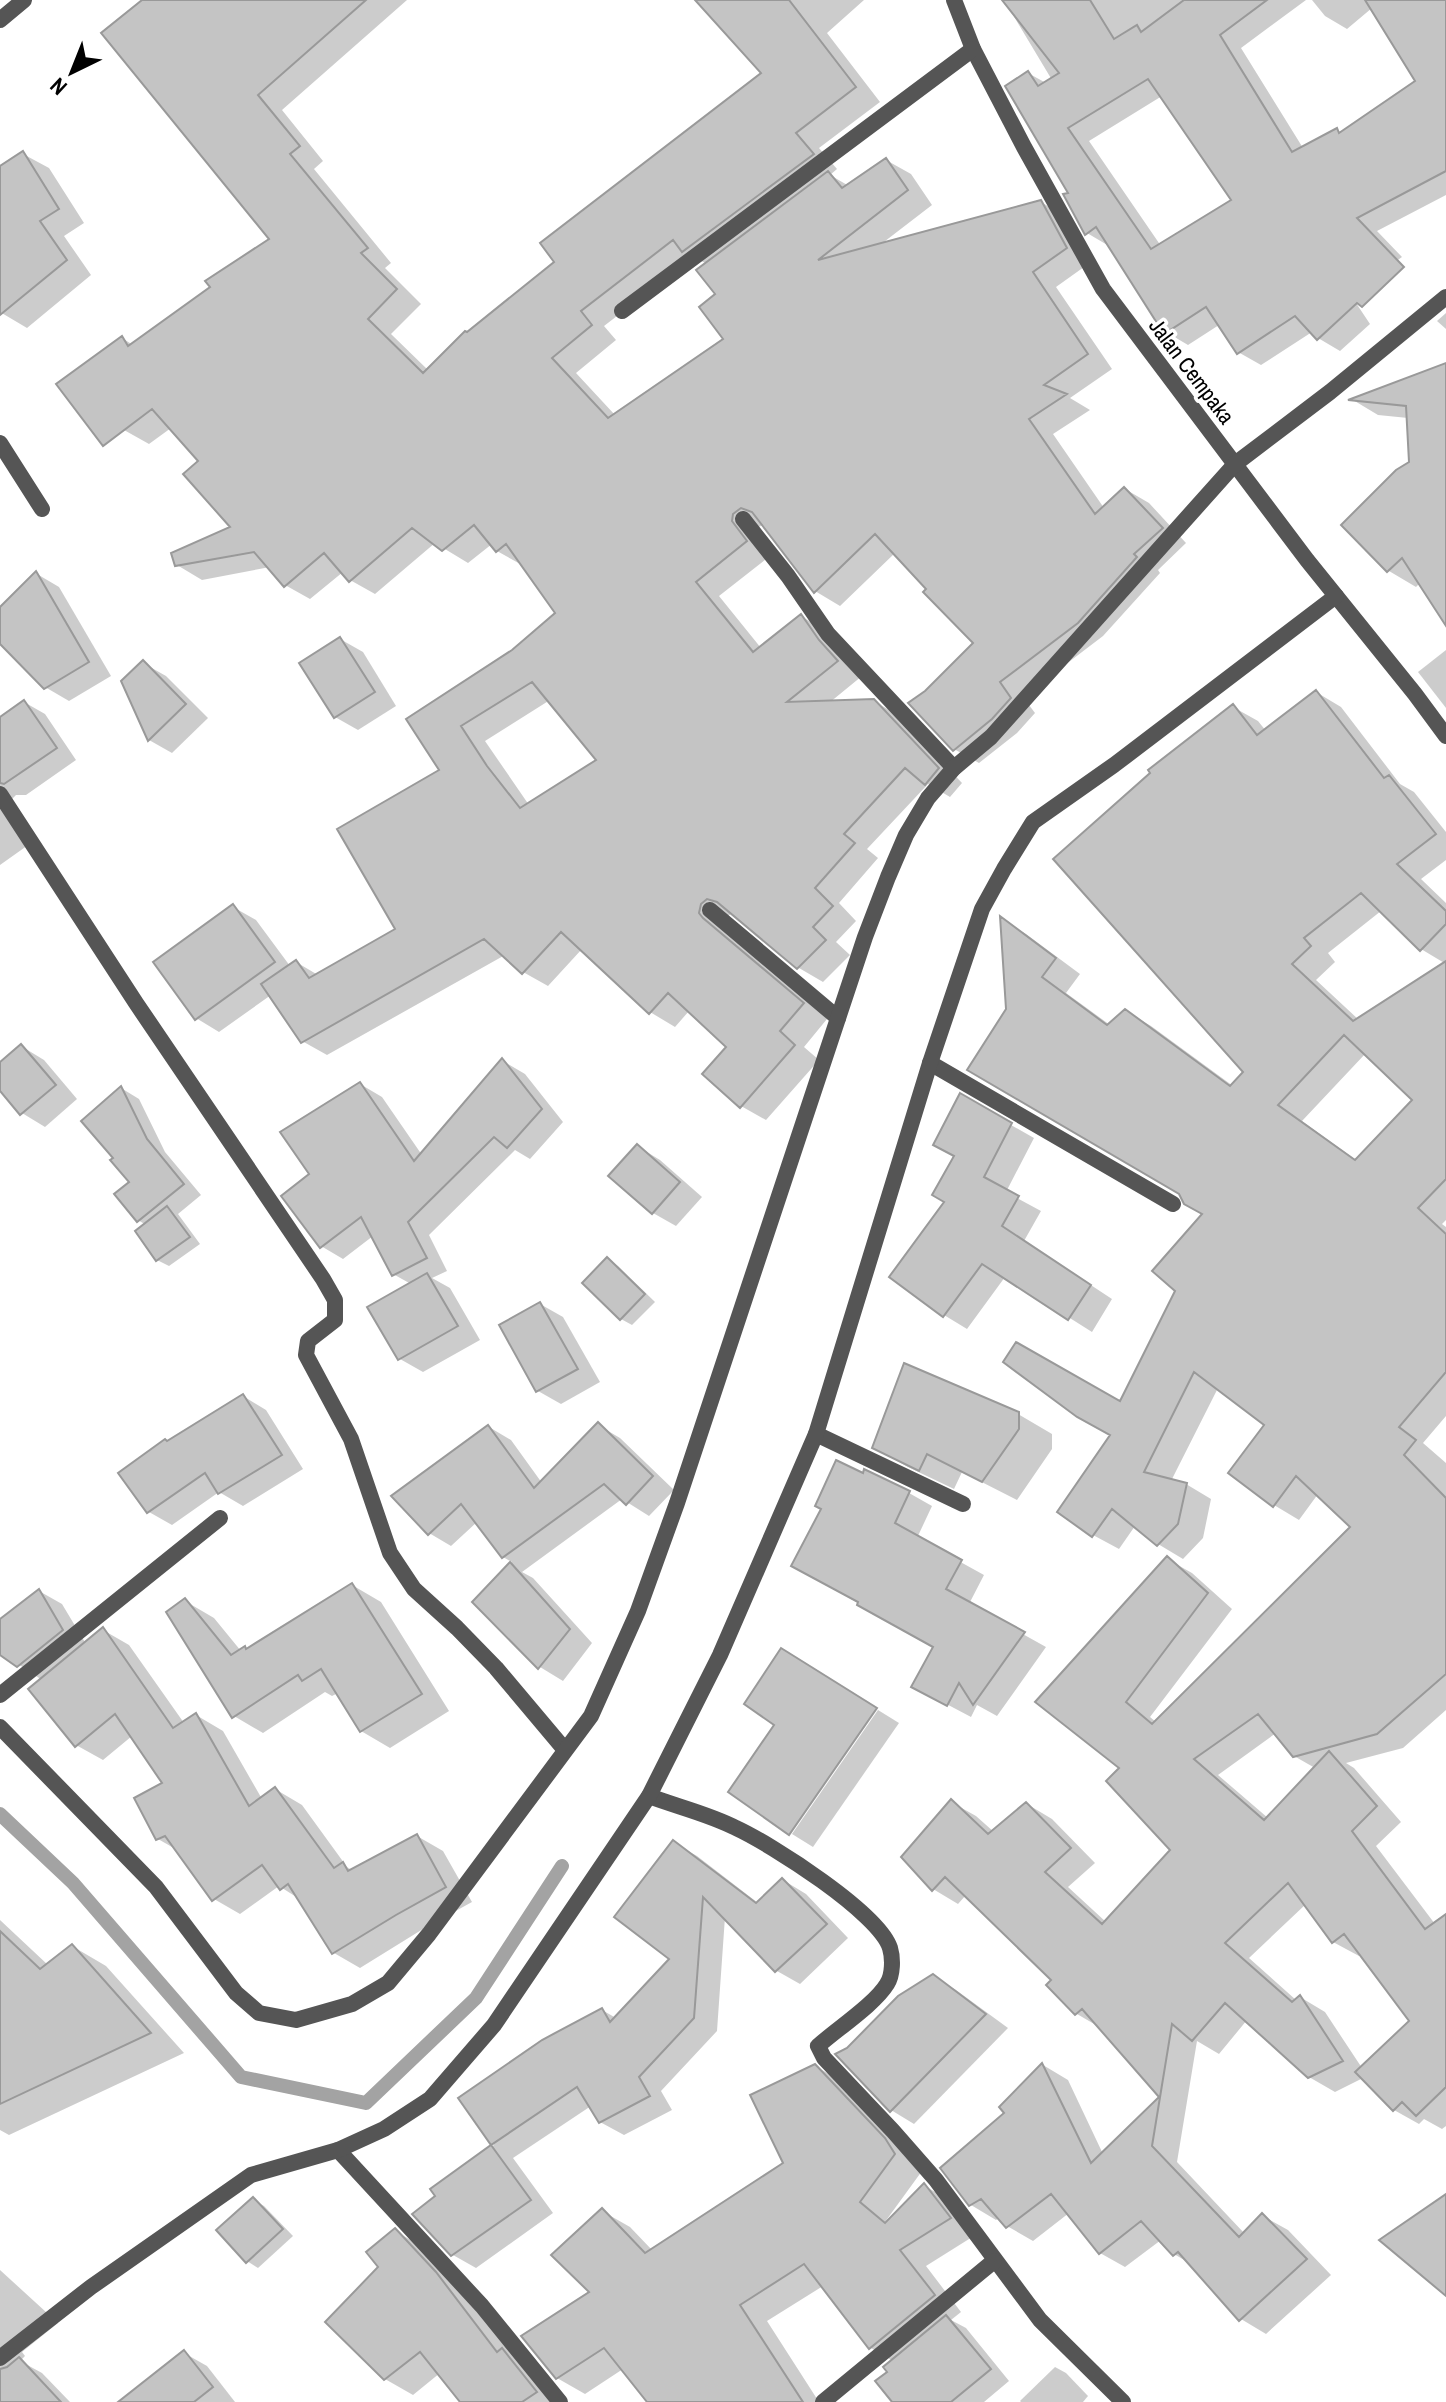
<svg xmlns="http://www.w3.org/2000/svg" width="1446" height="2402" font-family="'Archivo Narrow',sans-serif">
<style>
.shadow{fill:#0003;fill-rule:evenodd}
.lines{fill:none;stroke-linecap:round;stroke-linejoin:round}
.stream{stroke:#a3a3a3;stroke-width:14}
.building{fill:#c4c4c4;stroke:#999;stroke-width:2;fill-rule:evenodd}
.minor{stroke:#555;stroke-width:16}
.labels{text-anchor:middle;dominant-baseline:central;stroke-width:7;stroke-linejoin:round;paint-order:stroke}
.street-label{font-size:22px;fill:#000;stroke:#fff}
</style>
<rect width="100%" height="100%" fill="#fff"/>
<g class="shadow">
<path d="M145,0H407L282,110L323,161L314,169L391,263L385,268L421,304L391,334L428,370L557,262L764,74L717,0H864L827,33L880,102L819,148L837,169L830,175L849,186L886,160L911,174L932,205L880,245L1041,202L1066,217L1091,262L1056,287L1112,369L1070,398L1090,410L1053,434L1104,508L1125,489L1149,503L1186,543L1158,570L1160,573L1103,636L1023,697L1035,713L1017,733L979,763L954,749L926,692L976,643L895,553L840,606L815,591L764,524L757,528L770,556L719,596L761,648L801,616L826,631L862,676L829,703L874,701L899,716L962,783L950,797L928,784L867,849L878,858L839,903L856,921L836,942L850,955L823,982L799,968L733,912L726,918L827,1019L804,1047L819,1060L766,1120L741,1106L728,1047L689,1011L675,1027L650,1012L582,949L548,986L523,972L505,955L327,1055L302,1041L271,995L219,1032L196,1018L233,907L256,920L290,966L296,962L318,975L398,930L442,771L409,720L514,652L558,613L522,565L497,551L492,544L468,563L435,543L375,594L350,580L343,572L310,599L285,585L270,567L202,580L177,565L234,527L201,461L171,428L149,444L124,430L85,366L122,338L133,345L212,288L272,239ZM694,257L707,264L718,295L726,339L615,415L576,373L616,340L604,326ZM550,700L599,761L529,805L485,741Z"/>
<path d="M1004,0H1306L1241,48L1303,148L1337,131L1342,134L1424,77L1372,8L1347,29L1325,16L1312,0H1446V195L1377,231L1402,257L1350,294L1370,324L1340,351L1318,338L1312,332L1261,365L1238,352L1219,325L1188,345L1166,332L1109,246L1087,233L1028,73L1046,83L1052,80ZM1162,96L1234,201L1161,246L1089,141Z"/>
<path d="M23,154L49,168L84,223L64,236L91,275L27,328L0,312V169Z"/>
<path d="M1446,313V329L1437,321Z"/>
<path d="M1446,365V622L1420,583L1416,587L1389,571L1344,525L1411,463L1408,418L1378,415L1353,400Z"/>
<path d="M37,574L59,587L111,676L69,701L45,687L0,641V610Z"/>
<path d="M340,639L363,652L396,706L358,730L335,717Z"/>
<path d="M1446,650V708L1418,672Z"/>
<path d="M143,663L166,676L208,718L172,753L149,740Z"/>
<path d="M1316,692L1341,707L1400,784L1414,792L1446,832V860L1421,879L1446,903V964L1421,949L1381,911L1328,953L1335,962L1316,980L1359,1020L1446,975V1220L1442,1224L1446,1227V1416L1423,1443L1446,1463V1710L1403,1748L1346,1763L1354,1768L1401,1822L1376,1846L1435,1924L1446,1916V2126L1442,2129L1424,2119L1419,2124L1394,2110L1363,2078L1335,2092L1309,2077L1247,2020L1219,2054L1197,2041L1177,2162L1245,2234L1263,2216L1288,2230L1331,2275L1266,2334L1241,2319L1191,2264L1174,2254L1161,2240L1125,2267L1100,2253L1069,2213L1033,2241L1007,2226L1000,2217L996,2220L971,2205L1007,2113L1043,2065L1068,2080L1103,2154L1161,2097L1101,2028L1077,2014L1049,1985L1053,1980L966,1895L958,1904L933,1889L951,1802L976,1816L994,1832L1027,1804L1052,1819L1095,1863L1068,1887L1106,1922L1173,1850L1122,1768L1037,1701L1167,1559L1192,1573L1232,1609L1150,1717L1156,1722L1353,1527L1318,1494L1299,1520L1274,1505L1267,1424L1218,1388L1171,1481L1186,1484L1211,1499L1203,1538L1183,1559L1158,1544L1135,1526L1119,1549L1093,1535L1120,1403L1177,1291L1205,1214L1180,1193L1008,1010L1002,920L1026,934L1080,974L1066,993L1110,1025L1126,1011L1151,1026L1233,1086L1246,1072L1233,707L1258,721L1266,731ZM1366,1053L1415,1100L1357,1161L1302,1121ZM1276,1733L1294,1756L1315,1768L1268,1818L1218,1775ZM1306,1904L1333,1942L1359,1956L1361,1954L1412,2021L1362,2068L1325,2012L1300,1997L1296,2000L1249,1958Z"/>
<path d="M24,702L45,714L76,760L26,795H16L11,800L31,843L0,865V719Z"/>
<path d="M21,1046L44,1060L77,1099L45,1127L22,1113L0,1088V1064Z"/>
<path d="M503,1061L525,1074L563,1122L530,1159L515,1150L429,1235L447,1271L432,1278L450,1288L480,1340L423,1372L400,1359L411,1284L393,1274L373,1236L343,1259L321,1246L312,1175L360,1084L382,1097L422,1155Z"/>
<path d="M121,1088L139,1099L165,1152L201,1195L178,1214L200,1244L169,1266L157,1260L146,1225L138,1220L132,1182Z"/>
<path d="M960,1096L1034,1138L1006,1192L1041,1211L1024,1241L1112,1299L1092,1332L1005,1277L967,1329L944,1315L947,1202L956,1156Z"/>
<path d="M637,1146L660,1160L702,1197L676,1226L653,1213Z"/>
<path d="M607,1259L618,1266L655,1302L632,1325L621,1319Z"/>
<path d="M540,1304L563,1317L600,1382L561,1404L538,1391Z"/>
<path d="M243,1396L266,1410L303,1469L243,1506L219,1492L172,1525L149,1512L168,1443Z"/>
<path d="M1018,1414L1052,1434V1449L1017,1500L962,1472L954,1489L908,1467L874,1448Z"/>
<path d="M598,1425L620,1438L674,1490L649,1516L622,1499L522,1572L533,1578L592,1643L563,1681L540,1667L475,1602L512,1562L503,1557L477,1522L451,1546L429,1533L489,1427L511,1440L542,1483Z"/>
<path d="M909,1493L932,1506L917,1538L984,1575L969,1604L1046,1647L997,1716L977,1705L971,1717L937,1699L935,1647L816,1579Z"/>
<path d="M352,1585L381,1602L449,1711L390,1748L361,1731L338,1693L332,1696L325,1692L263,1733L234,1716L185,1601L214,1618L241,1651L247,1650Z"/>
<path d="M39,1591L62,1604L86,1644L103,1630L129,1645L184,1723L196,1715L223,1731L262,1799L275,1789L302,1805L347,1867L353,1871L417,1836L443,1851L472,1902L423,1929L360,1968L334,1953L301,1900L279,1886L240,1914L214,1899L179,1851L158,1839L165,1783L132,1736L103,1760L76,1745L42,1680L0,1652V1621Z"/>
<path d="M878,1710L899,1723L813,1847L792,1834Z"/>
<path d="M674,1843L697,1856L758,1903L783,1880L806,1894L848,1938L800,1984L777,1971L725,1917L717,2031L661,2091L672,2110L624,2135L600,2122L591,2106L513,2158L553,2213L476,2268L453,2255L438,2197L432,2189L494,2145L461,2098L602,2010L616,2018L672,1958Z"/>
<path d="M0,1920L48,1965L72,1946L106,1966L184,2053L9,2135L0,2130Z"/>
<path d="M933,1976L956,1990L1008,2028L914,2124L891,2110L848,2050Z"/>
<path d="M815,2066L843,2082L922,2171L882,2226L884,2227L925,2186L952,2202L977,2234L926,2266L961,2312L951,2320L966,2328L1009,2381L984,2402H894L890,2372L893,2361L871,2348L823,2286L767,2321L819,2402H650L623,2369L585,2394L557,2378L592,2293L602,2211L630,2227L652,2250L786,2163Z"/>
<path d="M253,2200L264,2206L293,2236L258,2268L247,2261Z"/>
<path d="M395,2231L423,2247L559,2402H463L440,2373L413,2395L385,2379L380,2267Z"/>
<path d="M0,2270L58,2323L22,2352L25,2356L20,2361L42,2373L70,2402H15L0,2392Z"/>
<path d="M184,2353L207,2366L235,2402H125Z"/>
<path d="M1055,2367L1066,2373L1088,2396L1083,2402H1021L1020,2401Z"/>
</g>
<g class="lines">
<path class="stream" d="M0,1814L73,1883L241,2077L366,2103L476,1998L562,1866"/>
</g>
<g class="building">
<path d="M142,0H366L258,95L300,146L290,154L368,248L361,253L397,289L368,319L423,373L465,331L467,332L554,262L540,243L761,73L695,0H789L856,87L796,133L814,154L682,252L673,240L581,311L592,325L552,358L608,418L723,339L699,307L715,294L696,270L828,171L842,188L886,158L908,190L818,260L1041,200L1067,248L1033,272L1088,354L1044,385L1067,394L1029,419L1095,514L1124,487L1163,528L1134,554L1137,557L1078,623L1000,682L1011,698L992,719L953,751L908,703L925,691L973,643L923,592L926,589L875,534L814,593L752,512L741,508L733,514L732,521L747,541L696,582L753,652L801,614L819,640L838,661L787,702L874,699L939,768L925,785L905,768L844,834L855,843L815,888L833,906L813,927L826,940L797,969L717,902L707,899L701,904L699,913L703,918L804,1003L780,1031L795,1045L740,1108L702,1074L726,1047L668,993L649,1014L561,932L522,974L484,939L301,1043L261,984L296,960L309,978L395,929L337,829L439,770L406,719L512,650L555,613L506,544L496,552L474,525L442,551L412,528L349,582L324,553L284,587L254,552L175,566L171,553L230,527L183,474L198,461L152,409L103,446L56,384L122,336L128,346L210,287L205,281L269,239L101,33ZM532,682L596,760L520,808L487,766L461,726Z"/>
<path d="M1002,0H1090L1114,39L1137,25L1141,32L1184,0H1267L1220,35L1292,152L1337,128L1339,133L1415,81L1365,0H1446V171L1357,218L1404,267L1362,307L1357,303L1317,340L1295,316L1237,354L1206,307L1164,334L1096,227L1085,235L1063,194L1068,193L1005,86L1028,71L1038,86L1059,73ZM1148,79L1231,200L1151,249L1068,128Z"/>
<path d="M23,151L59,209L40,221L67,260L0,315V166Z"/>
<path d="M1446,363V626L1402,558L1387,572L1341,525L1396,470L1409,462L1406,406L1348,400Z"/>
<path d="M36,571L89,662L44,689L0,644V607Z"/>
<path d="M340,637L375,692L334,718L299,663Z"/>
<path d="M143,660L186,704L148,741L121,681Z"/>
<path d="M1316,690L1384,778L1389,775L1436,834L1397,864L1446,911V924L1420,951L1361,893L1304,938L1311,946L1292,964L1353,1021L1446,961V1179L1418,1208L1446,1234V1372L1399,1427L1416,1440L1404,1455L1446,1498V1674L1377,1734L1293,1757L1258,1714L1194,1759L1264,1820L1329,1751L1377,1806L1352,1831L1425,1929L1446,1914V2087L1416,2116L1402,2102L1393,2111L1355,2072L1409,2021L1344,1934L1332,1943L1288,1883L1225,1943L1292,2002L1300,1995L1343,2061L1308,2078L1225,2003L1192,2041L1172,2024L1152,2146L1239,2237L1262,2213L1307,2259L1239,2321L1178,2252L1173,2256L1141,2221L1099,2254L1051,2194L1006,2228L981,2199L969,2206L940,2168L1004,2113L999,2107L1042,2063L1091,2163L1159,2097L1082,2009L1075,2015L1046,1985L1051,1980L945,1877L932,1891L901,1857L951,1799L988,1834L1026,1802L1071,1848L1045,1872L1102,1924L1170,1850L1106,1781L1119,1768L1035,1702L1167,1556L1208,1593L1126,1702L1152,1724L1350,1527L1296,1476L1273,1507L1228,1473L1264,1425L1194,1372L1144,1472L1187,1483L1178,1524L1157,1546L1112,1509L1092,1537L1057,1512L1110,1435L1077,1417L1003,1362L1016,1342L1120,1401L1175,1291L1152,1271L1202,1214L1184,1204L1179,1194L967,1070L1006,1009L1000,916L1056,958L1042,977L1107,1025L1125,1009L1230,1086L1243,1072L1053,859L1150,773L1148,770L1233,704L1257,735ZM1344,1035L1412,1100L1355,1160L1278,1105Z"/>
<path d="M24,700L57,748L4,784L0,783V717Z"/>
<path d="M233,904L275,962L195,1020L153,962Z"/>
<path d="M21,1044L56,1085L20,1115L0,1091V1062Z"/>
<path d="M502,1058L542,1109L507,1148L494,1137L408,1222L427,1258L392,1276L361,1217L320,1248L281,1196L309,1174L280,1132L360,1082L414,1161Z"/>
<path d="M121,1086L147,1139L184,1184L137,1222L114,1194L129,1182L110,1160L113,1158L81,1121Z"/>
<path d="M960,1093L1012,1123L984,1177L1019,1196L1002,1226L1091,1285L1068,1320L982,1264L943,1317L889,1277L944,1202L932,1195L954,1156L933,1145Z"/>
<path d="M637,1144L680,1182L652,1214L608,1176Z"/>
<path d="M167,1206L190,1237L156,1261L135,1231Z"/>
<path d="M607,1257L645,1294L620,1320L582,1283Z"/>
<path d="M427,1273L458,1326L398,1360L367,1307Z"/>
<path d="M540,1302L578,1369L536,1392L499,1325Z"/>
<path d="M904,1363L1019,1412V1429L982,1482L927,1454L919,1471L872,1448Z"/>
<path d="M243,1394L282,1455L218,1494L205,1473L147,1513L118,1473L165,1439L167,1441Z"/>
<path d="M598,1422L653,1476L626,1505L604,1484L502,1558L461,1504L428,1535L391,1496L488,1425L534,1488Z"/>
<path d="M836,1460L863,1473L864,1469L910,1491L895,1523L962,1560L946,1589L1025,1632L973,1705L959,1683L947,1706L911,1687L933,1647L857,1605L858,1602L791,1566L821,1509L815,1506Z"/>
<path d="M510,1562L570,1629L538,1669L472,1602Z"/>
<path d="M352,1583L422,1694L360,1732L321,1669L302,1681L298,1675L232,1718L166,1612L185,1598L231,1655L245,1646L246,1649Z"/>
<path d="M39,1589L63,1630L17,1667L0,1655V1619Z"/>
<path d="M103,1627L173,1728L196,1713L249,1806L275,1787L334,1868L343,1862L348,1871L417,1834L446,1887L396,1915L332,1954L288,1884L280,1890L262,1865L212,1901L165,1836L156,1840L134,1798L162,1783L115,1714L75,1747L28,1689Z"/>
<path d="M781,1648L877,1708L789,1835L728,1792L774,1725L744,1704Z"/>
<path d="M673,1840L756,1903L782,1878L827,1924L775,1972L703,1897L694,2018L639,2077L650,2096L599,2123L577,2087L491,2145L458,2098L542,2040L602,2008L610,2022L669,1959L614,1917Z"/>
<path d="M0,1931L40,1969L72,1944L151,2033L0,2104Z"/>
<path d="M933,1974L986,2014L890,2112L835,2054L847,2048L898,1996Z"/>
<path d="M815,2064L885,2138L895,2154L860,2202L885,2223L924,2183L951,2218L900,2250L935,2295L869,2349L804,2264L740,2305L803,2402H647L604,2348L556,2379L521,2336L589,2292L551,2255L602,2208L645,2253L783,2163L750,2095Z"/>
<path d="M491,2145L531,2200L451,2256L412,2214L435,2196L430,2189Z"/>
<path d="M1446,2194V2296L1379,2240Z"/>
<path d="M253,2197L283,2229L246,2263L216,2230Z"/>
<path d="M395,2228L436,2272L497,2352L502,2348L537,2392L522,2402H460L420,2352L384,2380L325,2322L378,2267L366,2252Z"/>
<path d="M946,2315L991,2369L951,2402H892L875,2381L887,2372L883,2367Z"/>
<path d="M184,2350L213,2387L194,2402H118Z"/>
<path d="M19,2357L61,2402H0V2369L7,2367Z"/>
</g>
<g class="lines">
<g class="minor">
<path d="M954,0L973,49L1024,147L1103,289L1307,560L1415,694L1446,736"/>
<path d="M0,20L24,0"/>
<path d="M622,311L973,49"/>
<path d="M0,443L42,509"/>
<path d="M743,519L788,576L828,634L954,768"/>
<path d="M0,794L136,1003L323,1279L335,1300V1320L308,1341L306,1355L351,1439L390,1553L414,1589L457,1628L496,1668L565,1750"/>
<path d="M710,910L838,1018"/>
<path d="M930,1063L1173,1204"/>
<path d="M816,1434L963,1504"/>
<path d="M0,1695L220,1518"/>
<path d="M0,1727L156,1887L236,1993L259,2013L296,2020L352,2004L388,1983L429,1934L591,1716L638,1611L677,1503L865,937L888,877L906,835L928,798L954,768L991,737L1235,464L1330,392L1446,297"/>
<path d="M649,1796C678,1807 709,1814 736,1828C771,1844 879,1913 890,1948C893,1958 893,1975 887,1984C875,2004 837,2029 818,2046L824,2058L893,2131L936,2180L1040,2320L1123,2402"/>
<path d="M338,2150L482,2306L560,2402"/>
<path d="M0,2358L91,2287L251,2175L338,2150L384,2129L430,2099L494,2025L649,1796L720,1655L816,1434L930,1063L982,909L1004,869L1033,822L1114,765L1336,596"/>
<path d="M823,2402L994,2261"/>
</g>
</g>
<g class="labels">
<g class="street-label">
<text transform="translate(1192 371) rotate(53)">Jalan Cempaka</text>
</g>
</g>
<g transform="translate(72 72) rotate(223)" stroke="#ffffff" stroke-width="6" paint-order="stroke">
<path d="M0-6L14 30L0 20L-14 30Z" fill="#000000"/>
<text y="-12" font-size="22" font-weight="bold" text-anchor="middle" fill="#000000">N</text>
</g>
</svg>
